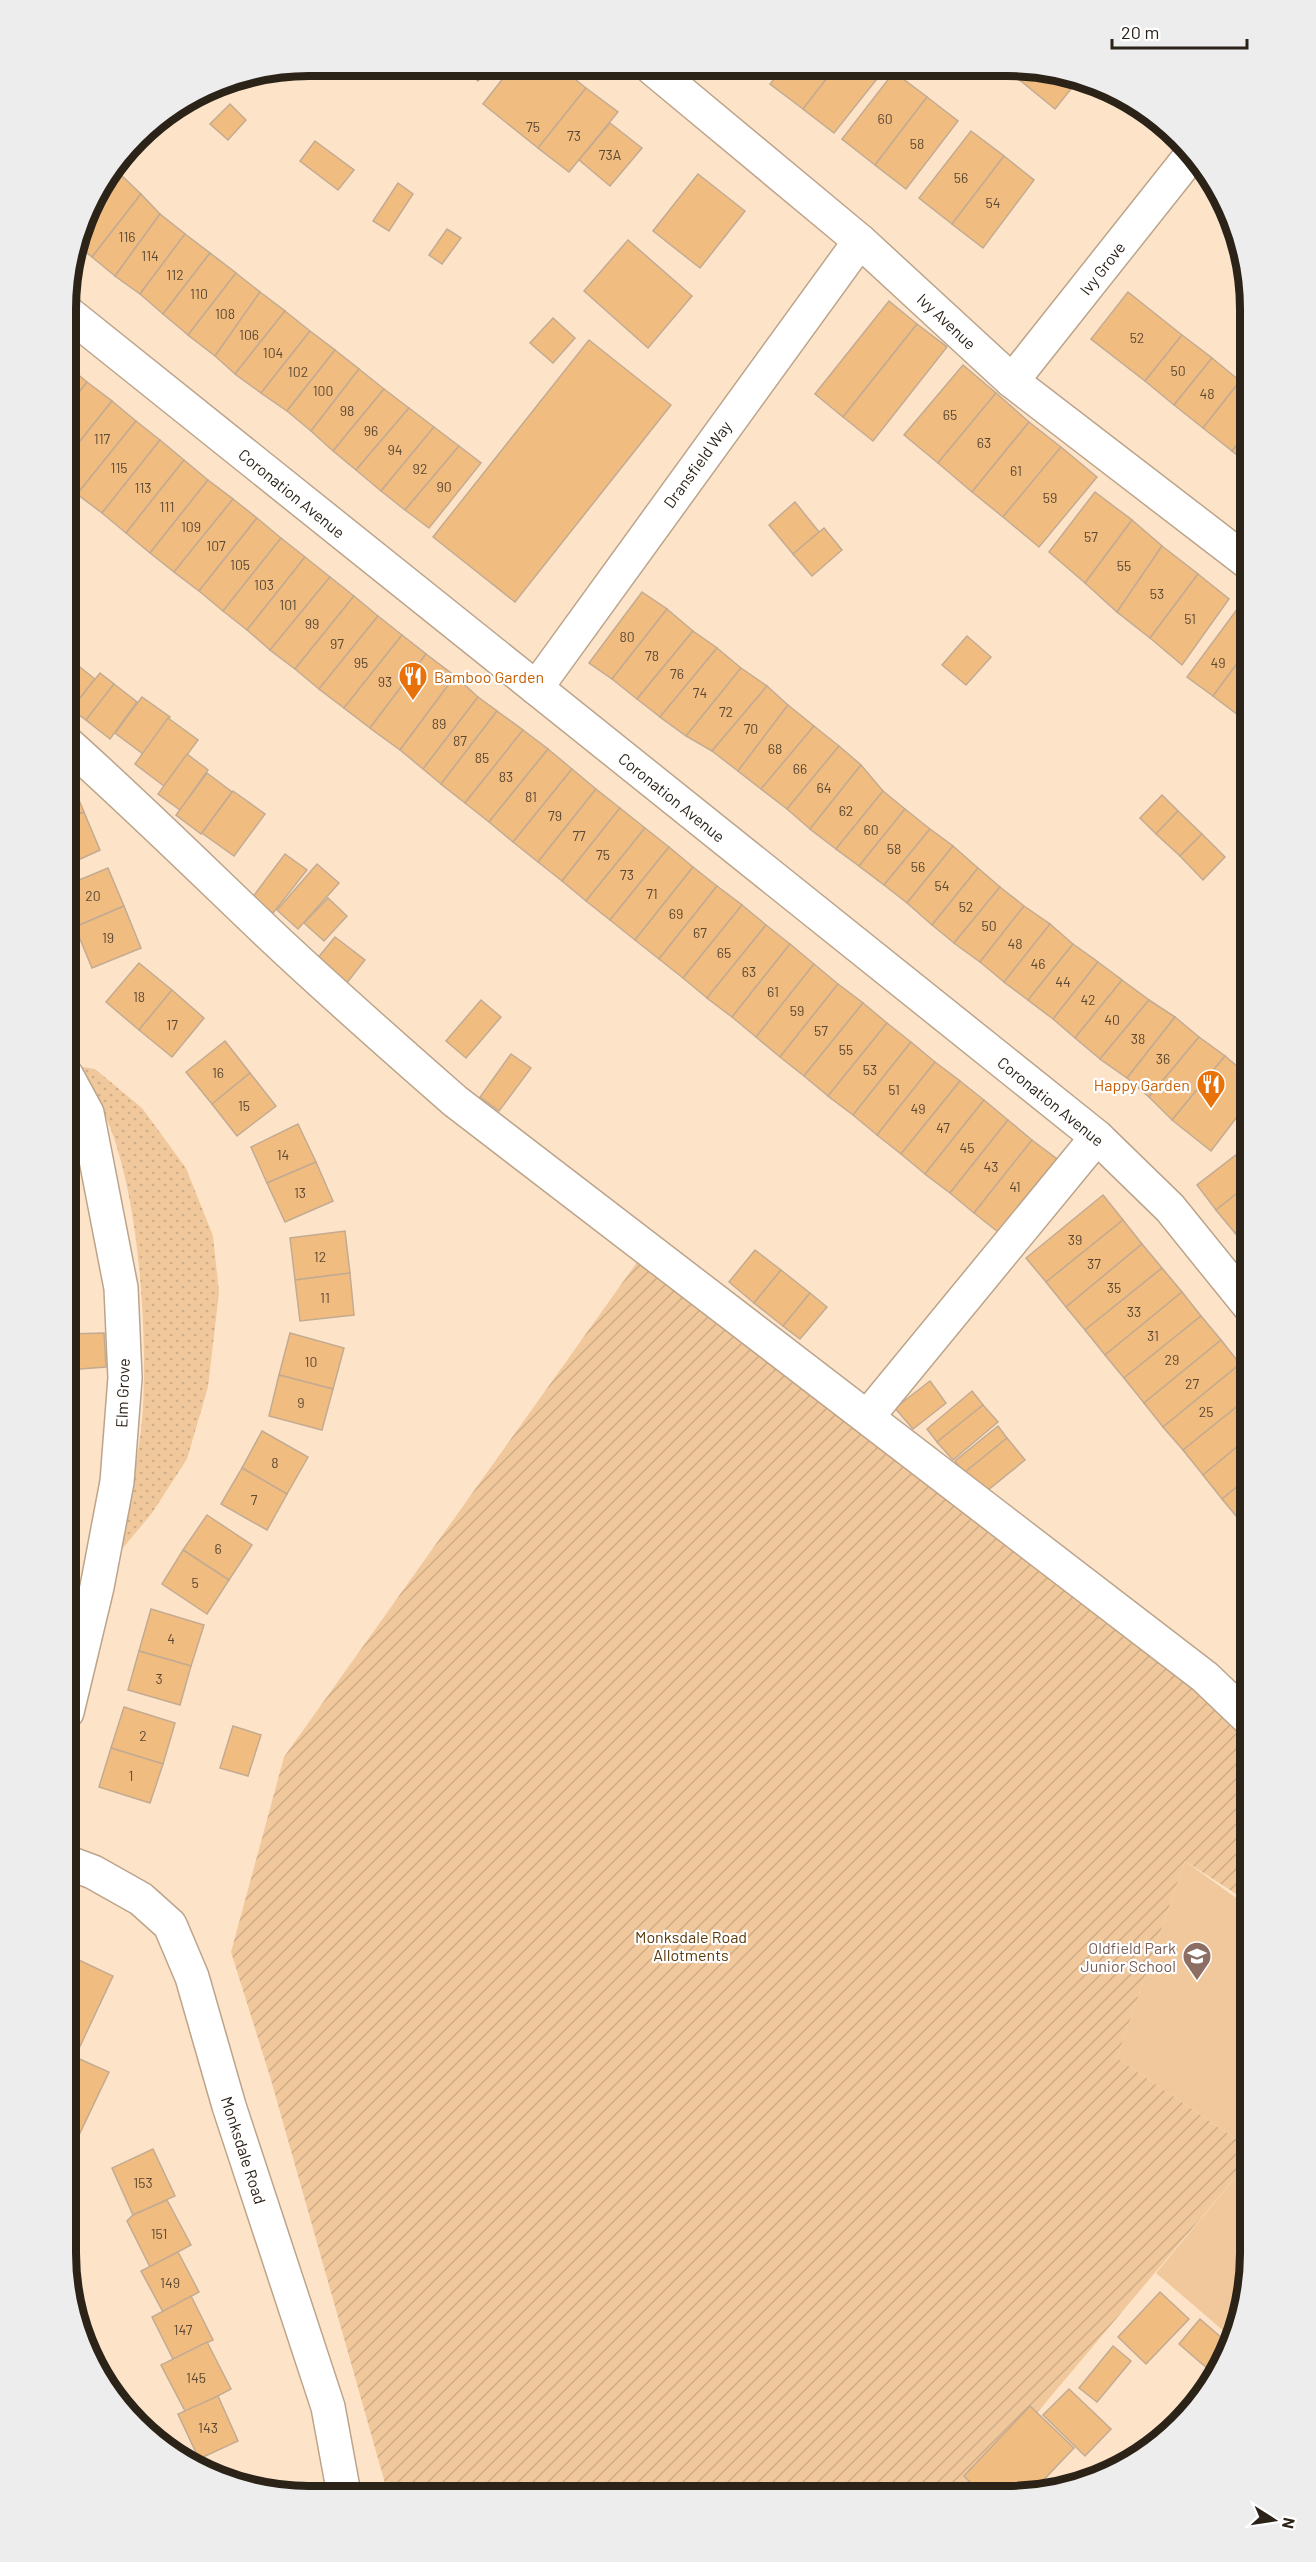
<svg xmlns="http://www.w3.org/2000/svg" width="1316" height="2562" font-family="Barlow,sans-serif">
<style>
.grass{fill:url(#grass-dots)}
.park{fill:#f0c89c}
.garden{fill:url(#garden-furrows)}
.building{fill:#f1bc80;stroke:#c3ab92;stroke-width:1.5}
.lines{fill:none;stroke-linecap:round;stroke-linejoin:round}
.minor-casing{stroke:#bca48b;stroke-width:36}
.minor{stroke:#fff;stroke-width:33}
.labels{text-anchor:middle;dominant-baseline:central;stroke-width:4.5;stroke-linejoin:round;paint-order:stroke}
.number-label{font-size:14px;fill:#5c4832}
.street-label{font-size:16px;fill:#2b2218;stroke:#fff}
.food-label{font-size:16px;fill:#c56008;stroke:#fff;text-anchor:start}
.park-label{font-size:16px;fill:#5c3a09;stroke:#fff}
.education-label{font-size:16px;fill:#785e54;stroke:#fff;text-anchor:end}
.rim{fill:none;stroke:#2b2218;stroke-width:8}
</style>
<defs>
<pattern id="grass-dots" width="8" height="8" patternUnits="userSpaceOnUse" patternTransform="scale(1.5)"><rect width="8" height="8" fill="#f0c89c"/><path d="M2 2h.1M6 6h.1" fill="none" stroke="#ceac86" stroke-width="1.8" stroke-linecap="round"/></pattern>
<pattern id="garden-furrows" width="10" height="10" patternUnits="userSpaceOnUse" patternTransform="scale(1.5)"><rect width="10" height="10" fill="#f0c89c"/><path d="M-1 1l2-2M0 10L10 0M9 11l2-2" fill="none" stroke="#ceac86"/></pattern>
</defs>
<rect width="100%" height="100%" fill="#fde4c9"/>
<path class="grass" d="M78,1066L95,1069L142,1108L186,1168L213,1236L219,1292L208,1387L187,1459L152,1513L123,1548L117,1547C127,1504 141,1450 143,1407C147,1326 139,1202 110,1127C102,1106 88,1086 78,1066Z"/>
<g class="park">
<path d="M1185,1861L1250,1908L1249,2148L1117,2058Z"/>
<path d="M1249,2161V2269L1233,2339L1156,2273Z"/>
</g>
<path class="garden" d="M640,1258L1149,1653L1250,1737V1903L1185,1861L1117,2058L1249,2148V2161L967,2496L388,2494L271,2080L231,1952L284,1757Z"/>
<g class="building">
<path d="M462,67H490L478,81Z"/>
<path d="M512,67L561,68L586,88L538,148L483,104Z"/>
<path d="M782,69H834L803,109L770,84Z"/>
<path d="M834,69L884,70L834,133L803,109Z"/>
<path d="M1013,70L1054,71L1079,79L1055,109L1011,73Z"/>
<path d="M894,72L927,97L875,165L842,139Z"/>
<path d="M586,88L618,112L569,172L538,148Z"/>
<path d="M927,97L958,121L906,189L875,165Z"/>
<path d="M230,104L246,120L228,140L210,124Z"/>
<path d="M610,123L642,148L610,186L579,160Z"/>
<path d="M971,131L1004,156L952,224L919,198Z"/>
<path d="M315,141L354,170L338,190L300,161Z"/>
<path d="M1004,156L1034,180L983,248L952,224Z"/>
<path d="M115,170L120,174L87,214L91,201Z"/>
<path d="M120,174L141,194L92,257L78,246L87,214Z"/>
<path d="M698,174L745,211L700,268L653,231Z"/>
<path d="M398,183L413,194L389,231L373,221Z"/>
<path d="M141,194L160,214L115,276L92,257Z"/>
<path d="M160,214L185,234L140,294L115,276Z"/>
<path d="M447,229L461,238L442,264L429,255Z"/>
<path d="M185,234L210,253L163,314L140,294Z"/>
<path d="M628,240L692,296L648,348L584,291Z"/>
<path d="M210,253L236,273L188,335L163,314Z"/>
<path d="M236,273L260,292L215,356L188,335Z"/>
<path d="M260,292L285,311L235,374L215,356Z"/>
<path d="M1128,292L1182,335L1145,381L1091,339Z"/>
<path d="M889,301L917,324L843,417L815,394Z"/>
<path d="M285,311L310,331L261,393L235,374Z"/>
<path d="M553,318L575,338L553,363L530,343Z"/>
<path d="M917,324L947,347L873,441L843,417Z"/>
<path d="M310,331L335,350L287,411L261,393Z"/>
<path d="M1182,335L1212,358L1174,405L1145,381Z"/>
<path d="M589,340L671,405L515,602L433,537Z"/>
<path d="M335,350L359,369L311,431L287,411Z"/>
<path d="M1212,358L1240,381L1203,428L1174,405Z"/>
<path d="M963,365L996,393L938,463L904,435Z"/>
<path d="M68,366L87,382L68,406Z"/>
<path d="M359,369L384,389L333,451L311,431Z"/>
<path d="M1240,381L1250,389V428L1232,451L1203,428Z"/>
<path d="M87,382L112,401L68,456V406Z"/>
<path d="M384,389L409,408L356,470L333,451Z"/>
<path d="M996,393L1029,422L972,492L938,463Z"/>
<path d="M112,401L136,421L77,494L68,486V456Z"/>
<path d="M409,408L434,427L381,491L356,470Z"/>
<path d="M136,421L160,440L102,513L77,494Z"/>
<path d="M1029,422L1061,447L1003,517L972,492Z"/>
<path d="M434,427L459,446L405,510L381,491Z"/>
<path d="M1250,428V465L1232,451Z"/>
<path d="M160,440L184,460L126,533L102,513Z"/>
<path d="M459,446L481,463L429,528L405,510Z"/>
<path d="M1061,447L1097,477L1039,547L1003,517Z"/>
<path d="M184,460L208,480L150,553L126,533Z"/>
<path d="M208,480L233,499L174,572L150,553Z"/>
<path d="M1095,492L1132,520L1085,583L1049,552Z"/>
<path d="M233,499L257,518L199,591L174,572Z"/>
<path d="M795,502L819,532L793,554L769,525Z"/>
<path d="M257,518L281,538L223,611L199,591Z"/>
<path d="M1132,520L1162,546L1117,612L1085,583Z"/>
<path d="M824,528L842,550L812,576L793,554Z"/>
<path d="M281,538L305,557L247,630L223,611Z"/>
<path d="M1162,546L1198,574L1150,638L1117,612Z"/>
<path d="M305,557L330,577L270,650L247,630Z"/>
<path d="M1198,574L1229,599L1182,665L1150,638Z"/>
<path d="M330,577L354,596L295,669L270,650Z"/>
<path d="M642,592L667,609L612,679L589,663Z"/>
<path d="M354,596L378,616L319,689L295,669Z"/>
<path d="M1241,604L1250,610V646L1213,696L1187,677Z"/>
<path d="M667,609L693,631L637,699L612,679Z"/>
<path d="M378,616L402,635L344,708L319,689Z"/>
<path d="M693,631L717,648L660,717L637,699Z"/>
<path d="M402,635L426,654L370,728L344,708Z"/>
<path d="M967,636L991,657L966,685L942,665Z"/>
<path d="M1250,646V699L1238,715L1213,696Z"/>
<path d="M717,648L741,668L686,736L660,717Z"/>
<path d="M426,654L455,676L400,750L370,728Z"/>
<path d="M71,660L95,679L68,713V665Z"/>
<path d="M741,668L767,686L712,751L686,736Z"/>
<path d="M100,673L114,684L86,720L71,709Z"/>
<path d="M455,676L478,697L423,769L400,750Z"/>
<path d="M114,684L137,702L110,739L86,720Z"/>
<path d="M767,686L788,705L738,771L712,751Z"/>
<path d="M142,697L170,717L143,754L115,733Z"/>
<path d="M478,697L497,711L441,784L423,769Z"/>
<path d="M1250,699V724L1238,715Z"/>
<path d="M788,705L814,726L761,789L738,771Z"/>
<path d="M497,711L523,730L465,803L441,784Z"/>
<path d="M168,718L198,740L164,786L135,764Z"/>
<path d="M814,726L839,746L787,809L761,789Z"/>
<path d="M523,730L548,749L489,822L465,803Z"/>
<path d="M839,746L861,765L810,829L787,809Z"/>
<path d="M548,749L572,769L513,842L489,822Z"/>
<path d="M187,754L208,770L180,810L158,794Z"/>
<path d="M861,765L883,791L836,849L810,829Z"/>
<path d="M572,769L596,789L538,862L513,842Z"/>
<path d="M207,773L232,792L201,834L176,815Z"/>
<path d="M68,774L84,812L67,819Z"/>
<path d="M596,789L620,808L562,881L538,862Z"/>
<path d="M233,791L265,814L234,856L202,833Z"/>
<path d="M883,791L905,809L859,866L836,849Z"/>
<path d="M1162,795L1178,811L1156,834L1140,818Z"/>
<path d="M620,808L645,828L586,901L562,881Z"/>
<path d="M905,809L930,829L884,885L859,866Z"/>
<path d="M1178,811L1202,834L1180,856L1156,834Z"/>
<path d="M84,812L100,850L67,865V819Z"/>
<path d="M645,828L669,847L610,920L586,901Z"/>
<path d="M930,829L953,846L907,903L884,885Z"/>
<path d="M1202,834L1225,857L1203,880L1180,856Z"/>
<path d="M953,846L978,868L932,925L907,903Z"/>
<path d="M669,847L693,867L635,940L610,920Z"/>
<path d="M285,854L307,870L273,913L252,898Z"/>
<path d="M317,864L339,883L298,929L277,910Z"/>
<path d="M693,867L717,886L659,959L635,940Z"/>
<path d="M108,868L124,906L75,927L67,909V885Z"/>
<path d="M978,868L1000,887L954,943L932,925Z"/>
<path d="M717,886L742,905L683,978L659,959Z"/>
<path d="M1000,887L1024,906L980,962L954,943Z"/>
<path d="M328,898L347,916L324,941L304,923Z"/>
<path d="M742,905L766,925L707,998L683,978Z"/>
<path d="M124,906L141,948L92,968L75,927Z"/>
<path d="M1024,906L1050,924L1004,982L980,962Z"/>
<path d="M1050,924L1073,944L1028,1000L1004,982Z"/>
<path d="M766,925L790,944L732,1017L707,998Z"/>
<path d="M335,937L365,960L342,989L312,965Z"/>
<path d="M790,944L814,964L756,1037L732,1017Z"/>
<path d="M1073,944L1098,962L1053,1019L1028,1000Z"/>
<path d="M1098,962L1122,980L1075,1038L1053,1019Z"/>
<path d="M139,963L172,990L139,1030L106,1002Z"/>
<path d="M814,964L838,984L780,1057L756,1037Z"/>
<path d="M1122,980L1149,1000L1100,1059L1075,1038Z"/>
<path d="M838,984L863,1003L804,1076L780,1057Z"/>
<path d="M172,990L204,1018L172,1057L139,1030Z"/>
<path d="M481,1000L501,1017L466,1058L446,1041Z"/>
<path d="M1149,1000L1175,1017L1127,1078L1100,1059Z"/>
<path d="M863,1003L887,1023L828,1096L804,1076Z"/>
<path d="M1175,1017L1199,1037L1149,1097L1127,1078Z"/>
<path d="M887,1023L911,1042L853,1115L828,1096Z"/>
<path d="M1199,1037L1225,1056L1172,1120L1149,1097Z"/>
<path d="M225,1041L250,1073L212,1104L186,1072Z"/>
<path d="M911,1042L935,1062L877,1135L853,1115Z"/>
<path d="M511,1054L531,1068L499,1111L480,1097Z"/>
<path d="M1225,1056L1250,1077V1100L1211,1151L1172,1120Z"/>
<path d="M935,1062L960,1081L901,1154L877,1135Z"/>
<path d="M250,1073L276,1106L237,1136L212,1104Z"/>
<path d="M960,1081L984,1100L925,1174L901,1154Z"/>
<path d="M984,1100L1008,1120L950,1193L925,1174Z"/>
<path d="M1008,1120L1032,1140L974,1213L950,1193Z"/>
<path d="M298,1124L316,1162L267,1183L251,1147Z"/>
<path d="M1032,1140L1057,1159L998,1232L974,1213Z"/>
<path d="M1250,1144V1183L1216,1210L1197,1185Z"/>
<path d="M316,1162L333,1201L285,1222L267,1183Z"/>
<path d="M1250,1183V1222L1235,1233L1216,1210Z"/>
<path d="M1103,1195L1123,1220L1046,1282L1026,1258Z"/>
<path d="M1123,1220L1142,1244L1066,1307L1046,1282Z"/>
<path d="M1250,1222V1252L1235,1233Z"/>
<path d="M345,1231L350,1273L295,1280L290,1238Z"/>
<path d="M1142,1244L1162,1268L1085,1330L1066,1307Z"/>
<path d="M755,1250L781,1270L754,1303L729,1282Z"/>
<path d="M1162,1268L1182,1292L1105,1355L1085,1330Z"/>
<path d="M781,1270L810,1293L783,1326L754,1303Z"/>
<path d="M350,1273L354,1315L300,1321L295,1280Z"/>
<path d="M1182,1292L1201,1316L1124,1378L1105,1355Z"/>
<path d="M810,1293L827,1307L800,1339L783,1326Z"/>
<path d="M1201,1316L1221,1340L1144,1403L1124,1378Z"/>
<path d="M104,1333L106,1367L67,1370V1334Z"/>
<path d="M290,1333L344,1348L333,1389L279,1375Z"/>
<path d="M1221,1340L1240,1364L1163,1427L1144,1403Z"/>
<path d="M1240,1364L1250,1376V1396L1183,1450L1163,1427Z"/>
<path d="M279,1375L333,1389L322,1430L269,1416Z"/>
<path d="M930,1381L946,1403L913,1429L895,1408Z"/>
<path d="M972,1391L983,1405L937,1442L927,1429Z"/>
<path d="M1250,1396V1436L1203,1475L1183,1450Z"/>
<path d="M983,1405L998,1422L953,1460L937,1442Z"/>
<path d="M998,1426L1007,1438L964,1473L955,1461Z"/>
<path d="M262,1431L308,1457L287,1494L242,1468Z"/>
<path d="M1250,1436V1476L1222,1499L1203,1475Z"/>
<path d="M1007,1438L1025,1460L982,1495L964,1473Z"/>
<path d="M242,1468L287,1494L267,1530L221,1504Z"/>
<path d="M1250,1476V1516L1242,1523L1222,1499Z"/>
<path d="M207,1515L252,1545L229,1580L183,1550Z"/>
<path d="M1250,1516V1533L1242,1523Z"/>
<path d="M183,1550L229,1580L207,1614L162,1584Z"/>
<path d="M151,1609L204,1625L191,1666L139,1651Z"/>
<path d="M139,1651L191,1666L180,1705L128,1690Z"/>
<path d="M124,1707L175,1723L163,1764L111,1748Z"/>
<path d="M233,1726L261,1735L248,1776L220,1768Z"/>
<path d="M111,1748L163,1764L150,1803L99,1787Z"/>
<path d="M66,1954L113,1976L75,2057L109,2072L80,2133L66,2126Z"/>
<path d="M153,2149L175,2196L133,2215L112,2168Z"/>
<path d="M167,2200L191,2245L150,2267L127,2221L133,2215Z"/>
<path d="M178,2252L199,2292L163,2312L141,2271Z"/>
<path d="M1160,2292L1189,2319L1146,2364L1118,2337Z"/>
<path d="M191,2296L213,2340L173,2359L152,2317Z"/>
<path d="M1200,2319L1231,2346L1215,2375L1179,2344Z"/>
<path d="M207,2342L231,2389L186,2413L161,2365Z"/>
<path d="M1113,2346L1131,2361L1097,2402L1079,2388Z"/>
<path d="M1069,2389L1111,2429L1085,2456L1043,2415Z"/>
<path d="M218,2396L238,2441L199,2459L178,2414Z"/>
<path d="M1030,2406L1074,2448L1032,2492L1007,2496H984L964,2476Z"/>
</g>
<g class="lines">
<g class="minor-casing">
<g id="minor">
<path d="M652,68L860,241L1012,381L1250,564"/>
<path d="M68,313L1097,1137L1170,1208L1250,1307"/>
<path d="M1012,381L1192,154"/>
<path d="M536,688L860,241"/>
<path d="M68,744C135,804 199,867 264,929C326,988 390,1044 455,1101L1205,1677L1250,1720"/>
<path d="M868,1416L1097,1137"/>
<path d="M67,1712L97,1587L117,1482L125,1378L121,1288L87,1113L67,1076"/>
<path d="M66,1862L93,1872L141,1899L170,1925L192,1977L229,2106L328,2407L344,2494"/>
</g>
</g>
<use href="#minor" class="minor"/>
</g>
<defs>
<g id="restaurant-pin" transform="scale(1.5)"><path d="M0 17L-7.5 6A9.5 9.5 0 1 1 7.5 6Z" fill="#e8710a" stroke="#fff"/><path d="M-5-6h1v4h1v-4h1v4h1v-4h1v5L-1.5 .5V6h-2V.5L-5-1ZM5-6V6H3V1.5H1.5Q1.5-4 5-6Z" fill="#fff"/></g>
<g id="school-pin" transform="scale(1.5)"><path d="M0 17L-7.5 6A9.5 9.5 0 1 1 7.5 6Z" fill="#8d6e63" stroke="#fff"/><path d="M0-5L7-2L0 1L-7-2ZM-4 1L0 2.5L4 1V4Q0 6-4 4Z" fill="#fff"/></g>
</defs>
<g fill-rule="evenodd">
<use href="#restaurant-pin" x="413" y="676"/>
<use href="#restaurant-pin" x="1211" y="1084"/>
<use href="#school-pin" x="1197" y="1956"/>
</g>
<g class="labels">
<g class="number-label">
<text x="885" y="118">60</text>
<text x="533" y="126">75</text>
<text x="574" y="135">73</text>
<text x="917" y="143">58</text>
<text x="610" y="154">73A</text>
<text x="961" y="177">56</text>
<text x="993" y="202">54</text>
<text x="127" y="236">116</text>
<text x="150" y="255">114</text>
<text x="175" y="274">112</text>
<text x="199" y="293">110</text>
<text x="225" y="313">108</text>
<text x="249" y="334">106</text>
<text x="1137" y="337">52</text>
<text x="273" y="352">104</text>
<text x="1178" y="370">50</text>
<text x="298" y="371">102</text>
<text x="323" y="390">100</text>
<text x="1207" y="393">48</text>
<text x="347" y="410">98</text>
<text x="950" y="414">65</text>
<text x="371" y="430">96</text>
<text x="102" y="438">117</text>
<text x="984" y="442">63</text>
<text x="395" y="449">94</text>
<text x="119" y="467">115</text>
<text x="420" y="468">92</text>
<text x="1016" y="470">61</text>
<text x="444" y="486">90</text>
<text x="143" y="487">113</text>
<text x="1050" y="497">59</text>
<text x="167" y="506">111</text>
<text x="191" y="526">109</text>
<text x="1091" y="536">57</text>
<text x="216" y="545">107</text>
<text x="240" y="564">105</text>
<text x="1124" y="565">55</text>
<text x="264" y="584">103</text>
<text x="1157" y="593">53</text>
<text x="288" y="604">101</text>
<text x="1190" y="618">51</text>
<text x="312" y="623">99</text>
<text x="627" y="636">80</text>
<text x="337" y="643">97</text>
<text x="652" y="655">78</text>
<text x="361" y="662">95</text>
<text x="1218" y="662">49</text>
<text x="677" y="673">76</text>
<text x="385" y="681">93</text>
<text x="700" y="692">74</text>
<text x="726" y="711">72</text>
<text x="439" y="723">89</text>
<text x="751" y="728">70</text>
<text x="460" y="740">87</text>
<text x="775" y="748">68</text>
<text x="482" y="757">85</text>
<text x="800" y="768">66</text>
<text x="506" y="776">83</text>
<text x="824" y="787">64</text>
<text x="531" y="796">81</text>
<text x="846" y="810">62</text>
<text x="555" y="815">79</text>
<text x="871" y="829">60</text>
<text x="579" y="835">77</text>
<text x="894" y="848">58</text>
<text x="603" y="854">75</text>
<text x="918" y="866">56</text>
<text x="627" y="874">73</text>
<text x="942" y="885">54</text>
<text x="652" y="893">71</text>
<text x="93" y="895">20</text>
<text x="966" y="906">52</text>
<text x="676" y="913">69</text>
<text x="989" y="925">50</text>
<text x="700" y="932">67</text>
<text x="108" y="937">19</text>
<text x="1015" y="943">48</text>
<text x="724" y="952">65</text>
<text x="1038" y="963">46</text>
<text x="749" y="971">63</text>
<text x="1063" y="981">44</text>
<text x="773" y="991">61</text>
<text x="139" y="996">18</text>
<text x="1088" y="999">42</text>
<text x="797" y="1010">59</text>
<text x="1112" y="1019">40</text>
<text x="172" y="1024">17</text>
<text x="821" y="1030">57</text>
<text x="1138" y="1038">38</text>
<text x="846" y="1049">55</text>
<text x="1163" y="1058">36</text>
<text x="870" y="1069">53</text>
<text x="218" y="1072">16</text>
<text x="894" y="1089">51</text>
<text x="244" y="1105">15</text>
<text x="918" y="1108">49</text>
<text x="943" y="1127">47</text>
<text x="967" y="1147">45</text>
<text x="283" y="1154">14</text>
<text x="991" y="1166">43</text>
<text x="1015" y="1186">41</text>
<text x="300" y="1192">13</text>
<text x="1075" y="1239">39</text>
<text x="320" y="1256">12</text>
<text x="1094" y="1263">37</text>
<text x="1114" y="1287">35</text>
<text x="325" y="1297">11</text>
<text x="1134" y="1311">33</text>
<text x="1153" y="1335">31</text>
<text x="1172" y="1359">29</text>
<text x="311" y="1361">10</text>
<text x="1192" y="1383">27</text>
<text x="301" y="1402">9</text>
<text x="1206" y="1411">25</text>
<text x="275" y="1462">8</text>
<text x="254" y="1499">7</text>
<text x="218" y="1548">6</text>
<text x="195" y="1582">5</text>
<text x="171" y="1638">4</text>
<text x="159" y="1678">3</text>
<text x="143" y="1735">2</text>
<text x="131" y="1775">1</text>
<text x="143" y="2182">153</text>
<text x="159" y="2233">151</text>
<text x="170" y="2282">149</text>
<text x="183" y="2329">147</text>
<text x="196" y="2377">145</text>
<text x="208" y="2427">143</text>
</g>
<g class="street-label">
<text transform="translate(1102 268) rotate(-52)">Ivy Grove</text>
<text transform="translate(947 321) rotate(43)">Ivy Avenue</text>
<text transform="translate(697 464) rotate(-54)">Dransfield Way</text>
<text transform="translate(292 493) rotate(39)">Coronation Avenue</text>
<text transform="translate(672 797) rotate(39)">Coronation Avenue</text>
<text transform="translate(1051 1101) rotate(39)">Coronation Avenue</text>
<text transform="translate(122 1393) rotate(-88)">Elm Grove</text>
<text transform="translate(244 2150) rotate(72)">Monksdale Road</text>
</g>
<g class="food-label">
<text x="434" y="676">Bamboo Garden</text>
<text x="1190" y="1084" text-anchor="end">Happy Garden</text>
</g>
<g class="park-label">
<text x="691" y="1936">Monksdale Road<tspan x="691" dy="18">Allotments</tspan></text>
</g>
<g class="education-label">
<text x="1176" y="1947">Oldfield Park<tspan x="1176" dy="18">Junior School</tspan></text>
</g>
</g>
<path d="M0 0H1316V2562H0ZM309 76H1007A233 233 0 0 1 1240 309V2253A233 233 0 0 1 1007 2486H309A233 233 0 0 1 76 2253V309A233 233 0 0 1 309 76Z" fill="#eeeded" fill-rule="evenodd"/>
<path class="rim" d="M309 76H1007A233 233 0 0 1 1240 309V2253A233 233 0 0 1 1007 2486H309A233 233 0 0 1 76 2253V309A233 233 0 0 1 309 76Z"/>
<g transform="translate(1274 2520) rotate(102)" stroke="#ffffff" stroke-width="4.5" paint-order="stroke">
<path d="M0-4.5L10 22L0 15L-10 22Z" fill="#2b2218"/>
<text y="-9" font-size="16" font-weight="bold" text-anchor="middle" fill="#2b2218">N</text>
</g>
<path d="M1112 39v9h135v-9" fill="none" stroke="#2b2218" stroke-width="3"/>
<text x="1121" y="39" font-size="18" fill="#2b2218" stroke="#ffffff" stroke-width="4.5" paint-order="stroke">20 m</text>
</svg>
